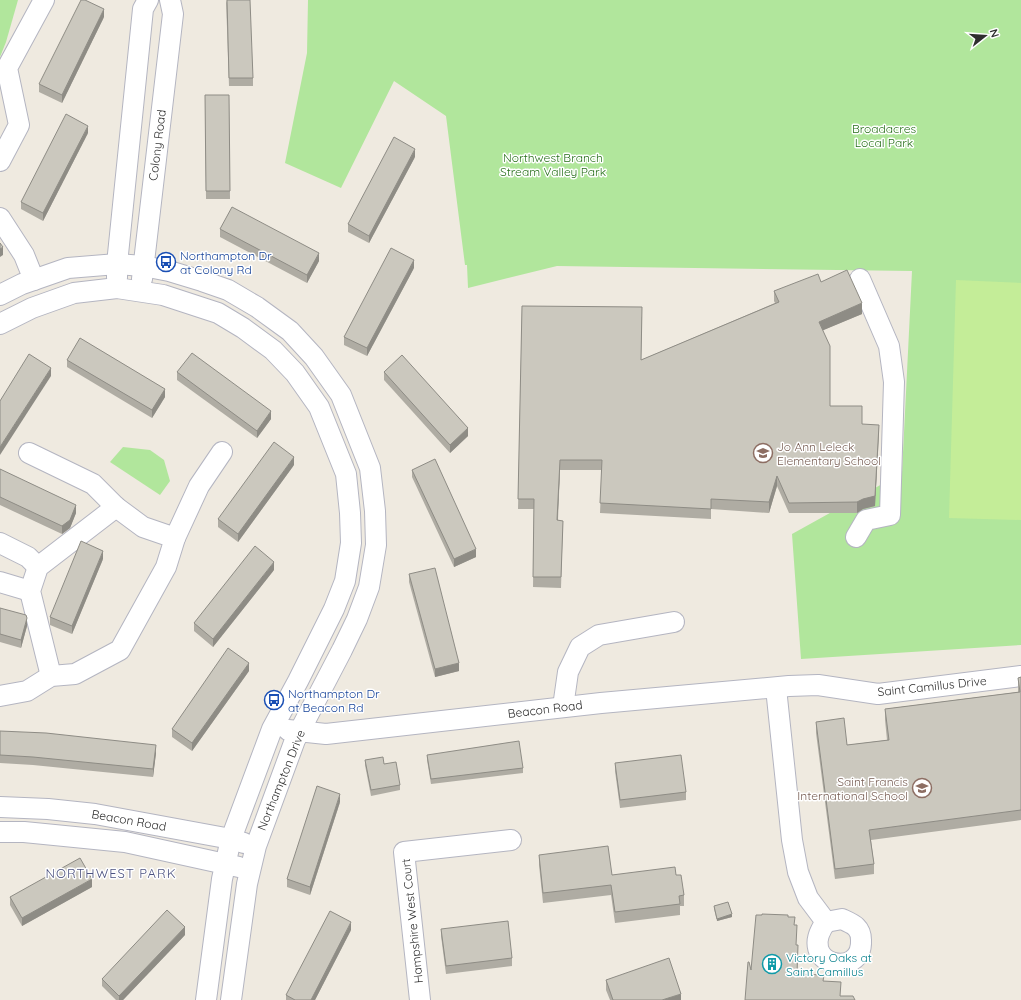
<svg xmlns="http://www.w3.org/2000/svg" width="1021" height="1000" font-family="Quicksand,sans-serif">
<style>
.green{fill:#b1e69c}
.pitch{fill:#c4ed98}
.lines{fill:none;stroke-linecap:round;stroke-linejoin:round}
.minor-casing{stroke:#b4b5c1;stroke-width:22}
.minor{stroke:#fff;stroke-width:20}
.wall{fill:#afaca3}
.shaded-wall{fill:#8e8c85}
.building{fill:#cbc8be;stroke:#8e8c85}
.labels{text-anchor:middle;dominant-baseline:central;stroke-width:3;stroke-linejoin:round;paint-order:stroke}
.park-label{font-size:12px;fill:#266f19;stroke:#fff}
.street-label{font-size:12px;fill:#2e2e2e;stroke:#fff}
.transit-label{font-size:12px;fill:#164399;stroke:#fff;text-anchor:start}
.education-label{font-size:12px;fill:#785e54;stroke:#fff;text-anchor:start}
.culture-label{font-size:12px;fill:#0d838f;stroke:#fff;text-anchor:start}
.neighbourhood-label{font-size:13px;letter-spacing:1px;fill:#4c5280;stroke:#fff}
</style>
<rect width="100%" height="100%" fill="#efeae0"/>
<g class="green">
<path d="M0,0H18L6,42L0,57Z"/>
<path d="M308,0H1021V645L801,659L792,534L902,473L912,271L557,266L468,288L467,265H465L446,116L394,81L341,188L285,163L307,53Z"/>
<path d="M123,447L150,450L164,460L170,481L160,495L110,462Z"/>
</g>
<path class="pitch" d="M956,280L1021,283V520L949,518Z"/>
<g class="lines">
<g class="minor-casing">
<g id="minor">
<path d="M0,161L19,125L7,68L44,0"/>
<path d="M0,218L24,255L34,280"/>
<path d="M117,278V264L143,9L148,0"/>
<path d="M142,279L173,14L170,0"/>
<path d="M0,295L22,284L68,268L117,264L143,266L169,271L202,281L228,290L257,307L290,331L314,357L341,395L370,468L375,511L376,545L369,587L357,619L342,650L295,740L256,846L247,884L231,1000"/>
<path d="M0,324L32,308L74,293L117,288L163,295L218,313L243,328L273,350L295,373L319,407L346,474L350,513L351,543L345,581L334,609L298,681L272,729L231,839L222,879L206,1000"/>
<path d="M856,537L866,520L890,515L894,382L889,346L860,279"/>
<path d="M175,538L199,486L222,452"/>
<path d="M0,543L28,557L38,567"/>
<path d="M0,582L30,591"/>
<path d="M51,676L30,591L38,567L116,507"/>
<path d="M776,688L792,840L798,872L808,898L826,922"/>
<path d="M0,696L27,691L51,676L75,674L120,650L166,567L175,538L143,527L116,507L93,484L29,453"/>
<path d="M563,707L568,672L580,647L599,635L674,622"/>
<path d="M288,730L326,734L601,703L789,686L818,685L878,694L1021,676"/>
<path d="M0,807L48,809L95,814L231,839L244,843"/>
<path d="M0,832H24L125,842L239,867"/>
<path d="M842,919C853,924 861,927 861,940C863,981 794,965 826,922Z"/>
<path d="M420,1000L404,852L511,840"/>
</g>
</g>
<use href="#minor" class="minor"/>
</g>
<g class="wall">
<path d="M226,0L253,78V86H229Z"/>
<path d="M104,17L62,103L39,92V84Z"/>
<path d="M205,95H229L230,199H206Z"/>
<path d="M88,133L43,221L21,209V202Z"/>
<path d="M415,157L369,243L348,232V224Z"/>
<path d="M220,229L319,261L307,283L220,237Z"/>
<path d="M414,268L367,356L344,345V337Z"/>
<path d="M821,282L862,314L823,330L830,406L862,424L879,435L875,506L863,509L857,513H789L777,486L769,513L711,509V519L600,513L602,470H560L558,520L563,521L561,588L533,587L534,509H518L522,306L642,317L641,360L775,303L774,301V291Z"/>
<path d="M67,360L165,397L152,418L67,367Z"/>
<path d="M177,372L271,419L257,438L177,380Z"/>
<path d="M384,372L468,436L450,453L384,380Z"/>
<path d="M294,465L238,542L218,527V519Z"/>
<path d="M0,469L76,513L70,528L62,534L0,505Z"/>
<path d="M412,470L476,557L454,567L412,477Z"/>
<path d="M103,559L72,634L50,625V617Z"/>
<path d="M274,570L213,647L194,631V623Z"/>
<path d="M409,574L459,671L435,677L409,582Z"/>
<path d="M0,608L27,626L21,648L0,642Z"/>
<path d="M249,671L192,751L172,737V729Z"/>
<path d="M1021,677V820L871,840L874,864V874L835,879L816,733V722L847,745L887,740L885,720V709L1018,692V678Z"/>
<path d="M0,731L156,753L153,777L33,765L0,763Z"/>
<path d="M427,755L523,768V773L431,784L427,760Z"/>
<path d="M365,760L400,785V790L371,796L365,765Z"/>
<path d="M615,763L686,792V800L620,808L615,771Z"/>
<path d="M340,802L310,895L287,887V879Z"/>
<path d="M539,855L612,875H676L684,895V906H680V915L615,923L611,895L543,903L539,865Z"/>
<path d="M92,887L22,926L10,905V897Z"/>
<path d="M714,906L732,917L717,921L714,909Z"/>
<path d="M441,929L512,958V966L446,974L441,936Z"/>
<path d="M351,930L315,1000H286V995Z"/>
<path d="M185,935L123,1000H116L102,986V979Z"/>
<path d="M606,980L681,1000H610L606,990Z"/>
</g>
<g class="shaded-wall">
<path d="M104,9V17L62,103V95Z"/>
<path d="M88,126V133L43,221V213Z"/>
<path d="M415,149V157L369,243V236Z"/>
<path d="M3,247V255L0,257V249Z"/>
<path d="M319,253V261L307,283V275Z"/>
<path d="M414,260V268L367,356V348Z"/>
<path d="M862,303V314L819,332V322Z"/>
<path d="M51,368V376L0,455V447Z"/>
<path d="M165,389V397L152,418V410Z"/>
<path d="M271,411V419L257,438V431Z"/>
<path d="M879,425L875,506L863,509L857,513V502Z"/>
<path d="M468,428V436L450,453V445Z"/>
<path d="M294,457V465L238,542V534Z"/>
<path d="M560,460V470L557,530V520Z"/>
<path d="M777,476V486L769,513V502Z"/>
<path d="M76,505V513L70,528L62,534V526Z"/>
<path d="M476,549V557L454,567V559Z"/>
<path d="M103,551V559L72,634V626Z"/>
<path d="M274,562V570L213,647V639Z"/>
<path d="M27,618V626L21,648V640Z"/>
<path d="M249,663V671L192,751V743Z"/>
<path d="M459,663V671L435,677V669Z"/>
<path d="M156,745V753L153,777V769Z"/>
<path d="M340,794V802L310,895V887Z"/>
<path d="M92,879V887L22,926V918Z"/>
<path d="M732,914V917L717,921V919Z"/>
<path d="M351,922V930L315,1000H311Z"/>
<path d="M185,927V935L123,1000H119V996Z"/>
<path d="M681,994V1000H662Z"/>
</g>
<g class="building">
<path d="M81,0H85L104,9L62,95L39,84Z"/>
<path d="M227,0H250L253,78H229Z"/>
<path d="M205,95H229L230,191H206Z"/>
<path d="M66,114L88,126L43,213L21,202Z"/>
<path d="M394,137L415,149L369,236L348,224Z"/>
<path d="M232,207L319,253L307,275L220,229Z"/>
<path d="M0,243L3,247L0,249Z"/>
<path d="M391,248L414,260L367,348L344,337Z"/>
<path d="M847,270L862,303L819,322L830,346V406H862V424L879,425L875,496L863,499L857,502L789,503L777,476L769,502L711,499V509L600,503L602,460H560L557,520L563,521L561,577H533L534,499H518L522,306L642,307L641,360L779,302L774,291L818,274L821,282Z"/>
<path d="M80,338L165,389L152,410L67,360Z"/>
<path d="M192,353L271,411L257,431L177,372Z"/>
<path d="M29,354L51,368L0,447V401Z"/>
<path d="M402,355L468,428L450,445L384,372Z"/>
<path d="M274,442L294,457L238,534L218,519Z"/>
<path d="M435,459L476,549L454,559L412,470Z"/>
<path d="M0,469L76,505L70,520L62,526L0,497Z"/>
<path d="M81,541L103,551L72,626L50,617Z"/>
<path d="M255,546L274,562L213,639L194,623Z"/>
<path d="M435,568L459,663L435,669L409,574Z"/>
<path d="M0,608L26,615L27,618L21,640L0,634Z"/>
<path d="M228,648L249,663L192,743L172,729Z"/>
<path d="M1021,677V810L869,830L874,864L835,869L816,722L844,718L847,745L889,740L885,709L1020,692L1018,678Z"/>
<path d="M0,731L46,733L156,745L153,769L33,757L0,755Z"/>
<path d="M519,741L523,768L431,779L427,755Z"/>
<path d="M681,755L686,792L620,800L615,763Z"/>
<path d="M383,757L384,764L396,762L400,785L371,790L365,760Z"/>
<path d="M317,786L340,794L310,887L287,879Z"/>
<path d="M608,846L612,875L675,867L676,875H681L684,895L679,896L680,904L615,912L611,885L543,893L539,855Z"/>
<path d="M80,858L92,879L22,918L10,897Z"/>
<path d="M728,902L732,914L717,919L714,906Z"/>
<path d="M167,910L185,927L119,996L102,979Z"/>
<path d="M330,911L351,922L311,1000H295L286,995Z"/>
<path d="M762,914L788,915V917H795L794,925H797L796,945H798L797,974L824,975L823,981L841,982L840,996H853L855,1000H745L748,962H749L751,970L756,915H762Z"/>
<path d="M508,921L512,958L446,966L441,929Z"/>
<path d="M669,958L681,994L662,1000H613L606,980Z"/>
</g>
<defs>
<g id="bus-ring" transform="scale(1)"><circle r="9.5" fill="#fff" stroke="#1a4fb4" stroke-width="1.5"/><path d="M-5-6H5V4H4V6H2V4H-2V6H-4V4H-5ZM-3.5-4V0h7V-4ZM-3.5 1.2v1.5H-2V1.2ZM2 1.2v1.5H3.5V1.2Z" fill="#1a4fb4"/></g>
<g id="school-ring" transform="scale(1)"><circle r="9.5" fill="#fff" stroke="#8d6e63" stroke-width="1.5"/><path d="M0-5L7-2L0 1L-7-2ZM-4 1L0 2.5L4 1V4Q0 6-4 4Z" fill="#8d6e63"/></g>
<g id="building-ring" transform="scale(1)"><circle r="9.5" fill="#fff" stroke="#0f9aa8" stroke-width="1.5"/><path d="M-4-6H4V6H1V3H-1V6H-4ZM-2.5-4.3h1.7v1.8h-1.7ZM.8-4.3h1.7v1.8H.8ZM-2.5-1h1.7V.8h-1.7ZM.8-1h1.7V.8H.8Z" fill="#0f9aa8"/></g>
</defs>
<g fill-rule="evenodd">
<use href="#bus-ring" x="166" y="262"/>
<use href="#school-ring" x="763" y="453"/>
<use href="#bus-ring" x="274" y="700"/>
<use href="#school-ring" x="922" y="788"/>
<use href="#building-ring" x="772" y="964"/>
</g>
<g class="labels">
<g class="park-label">
<text x="884" y="128">Broadacres<tspan x="884" dy="14">Local Park</tspan></text>
<text x="553" y="157">Northwest Branch<tspan x="553" dy="14">Stream Valley Park</tspan></text>
</g>
<g class="street-label">
<text transform="translate(157 145) rotate(-83)">Colony Road</text>
<text transform="translate(932 686) rotate(-6)">Saint Camillus Drive</text>
<text transform="translate(545 709) rotate(-7)">Beacon Road</text>
<text transform="translate(281 780) rotate(-68)">Northampton Drive</text>
<text transform="translate(129 820) rotate(10)">Beacon Road</text>
<text transform="translate(412 921) rotate(-96)">Hampshire West Court</text>
</g>
<g class="transit-label">
<text x="180" y="255">Northampton Dr<tspan x="180" dy="14">at Colony Rd</tspan></text>
<text x="288" y="693">Northampton Dr<tspan x="288" dy="14">at Beacon Rd</tspan></text>
</g>
<g class="education-label">
<text x="777" y="446">Jo Ann Leleck<tspan x="777" dy="14">Elementary School</tspan></text>
<text x="908" y="781" text-anchor="end">Saint Francis<tspan x="908" dy="14">International School</tspan></text>
</g>
<g class="culture-label">
<text x="786" y="957">Victory Oaks at<tspan x="786" dy="14">Saint Camillus</tspan></text>
</g>
<g class="neighbourhood-label">
<text x="111" y="873">NORTHWEST PARK</text>
</g>
</g>
<g transform="translate(985 36) rotate(73)" stroke="#ffffff" stroke-width="3" paint-order="stroke">
<path d="M0-3L7 15L0 10L-7 15Z" fill="#2e2e2e"/>
<text y="-6" font-size="11" font-weight="bold" text-anchor="middle" fill="#2e2e2e">N</text>
</g>
</svg>
